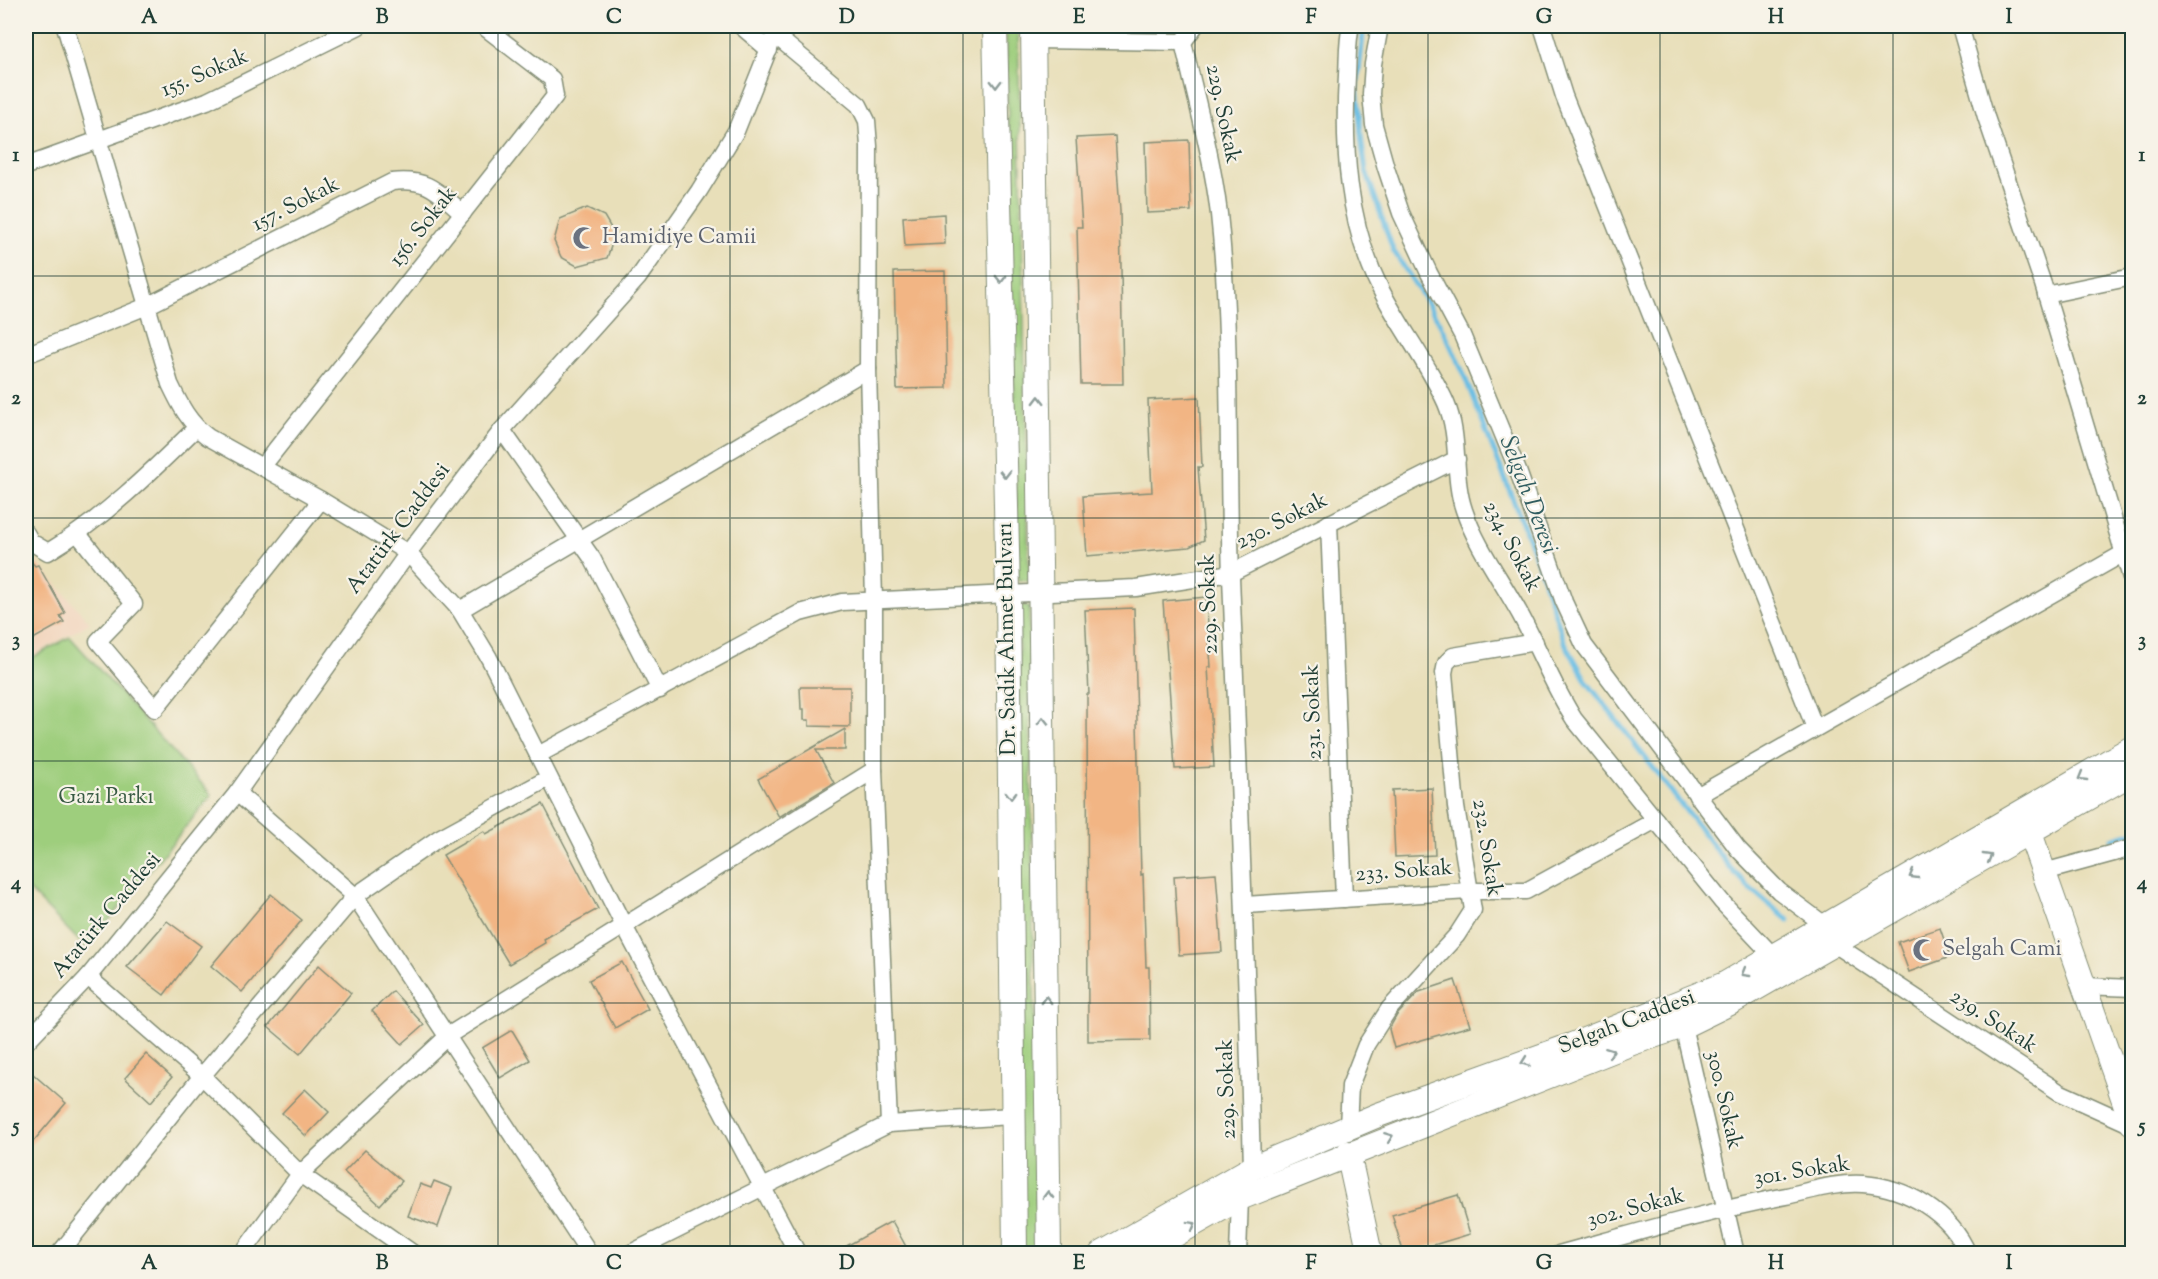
<svg xmlns="http://www.w3.org/2000/svg" width="2158" height="1279" font-family="'Sorts Mill Goudy',serif">
<style>
.built{fill:#f2d5bd}
.green{fill:#9ece7d;stroke:#5e8658;stroke-width:1.5}
.lines{fill:none;stroke-linecap:round;stroke-linejoin:round}
.stream{stroke:#67bde4;stroke-width:5}
.building{fill:#f2b584}
.street-casing{stroke:#848e76;stroke-width:19}
.secondary-casing{stroke:#848e76;stroke-width:26}
.street{stroke:#fff;stroke-width:16}
.secondary{stroke:#fff;stroke-width:24}
.oneway{stroke:#8f9e9a}
.grid{fill:none;stroke:#1f3d34;stroke-width:1.5;stroke-opacity:0.55}
.labels{text-anchor:middle;dominant-baseline:central;stroke-width:4.5;stroke-linejoin:round;paint-order:stroke}
.street-label{font-size:22px;fill:#1f3d34;stroke:#f7f3e8}
.worship-label{font-size:22px;fill:#5b616d;stroke:#f7f3e8;text-anchor:start}
.park-label{font-size:22px;fill:#385a43;stroke:#f7f3e8}
.water-label{font-size:24px;font-style:italic;fill:#315d60;stroke:#f7f3e8}
.neatline{fill:none;stroke:#1f3d34;stroke-width:2}
.grid-label{font-size:20px;text-anchor:middle;font-weight:bold;fill:#1f3d34}
</style>
<rect width="100%" height="100%" fill="#f7f3e8"/>
<filter id="ink" filterUnits="userSpaceOnUse"><feTurbulence type="fractalNoise" baseFrequency=".0167" numOctaves="2"/><feDisplacementMap in="SourceGraphic" scale="12" xChannelSelector="R" yChannelSelector="G"/><feConvolveMatrix kernelMatrix="1 2 1 2 8 2 1 2 1" color-interpolation-filters="sRGB"/></filter>
<filter id="wash" filterUnits="userSpaceOnUse"><feTurbulence type="fractalNoise" baseFrequency=".008" numOctaves="4" result="noise"/><feDisplacementMap in="SourceGraphic" scale="24" xChannelSelector="R" yChannelSelector="G"/><feGaussianBlur stdDeviation="1.35" result="paint"/><feColorMatrix in="noise" values="0 0 0 0 0 0 0 0 0 0 0 0 0 0 0 0 0 1.4 0 .05"/><feComposite in="paint" operator="in"/></filter>
<g filter="url(#wash)">
<rect width="100%" height="100%" fill="#e8dfb9"/>
<path class="built" d="M26,549L90,623L26,660Z"/>
<g class="green">
<path d="M1006,26H1018L1029,581L1018,580Z"/>
<path d="M1019,605L1029,606L1037,1253L1018,1254Z"/>
<path d="M70,637L212,795L86,948L26,887V661Z"/>
</g>
<g class="lines">
<g class="stream">
<path d="M1364,26L1357,87L1362,145L1366,171L1393,250L1440,323L1462,370L1537,560L1564,641L1587,682L1727,864L1747,886L1788,920"/>
<path d="M2112,839L2132,833"/>
</g>
</g>
<g id="blocks">
<g class="building">
<path d="M1115,136L1120,211L1123,384H1081L1077,227H1082L1076,138Z"/>
<path d="M1189,140L1191,211L1147,213L1145,142Z"/>
<path d="M587,208L604,216L615,235L607,258L577,266L561,257L554,241L560,219Z"/>
<path d="M944,214L945,244L905,246L903,217Z"/>
<path d="M945,271L947,388L897,389L894,272Z"/>
<path d="M1199,397L1202,467H1198L1204,540L1189,547L1087,556L1083,496L1152,492L1148,400Z"/>
<path d="M26,556L35,566L38,565L65,613L60,616L64,622L26,643Z"/>
<path d="M1206,597L1211,667H1208L1214,767L1175,769L1163,601Z"/>
<path d="M1134,608L1141,875L1143,874L1146,967H1149L1150,1040L1088,1041L1087,694H1089L1085,610Z"/>
<path d="M800,687H850V727L809,726V720H804V709H801Z"/>
<path d="M845,729V750H816L834,783L779,817L758,779Z"/>
<path d="M1432,788L1435,855L1395,857L1392,790Z"/>
<path d="M543,804L598,909L544,939L545,943L509,964L443,855L484,831L486,834Z"/>
<path d="M1216,873L1222,952L1179,955L1174,876Z"/>
<path d="M271,894L302,920L242,992L211,966Z"/>
<path d="M167,921L201,946L164,995L127,967Z"/>
<path d="M1940,928L1950,957L1909,972L1898,942Z"/>
<path d="M622,962L648,1009L615,1028L589,980Z"/>
<path d="M319,965L351,993L300,1054L268,1027Z"/>
<path d="M1455,980L1470,1026L1394,1048L1389,1029L1397,1015L1419,992Z"/>
<path d="M393,991L424,1025L402,1044L372,1011Z"/>
<path d="M512,1030L530,1060L500,1078L482,1048Z"/>
<path d="M146,1054L172,1077L151,1102L125,1078Z"/>
<path d="M33,1074L66,1103L26,1150V1083Z"/>
<path d="M305,1089L329,1112L306,1136L282,1113Z"/>
<path d="M365,1150L402,1181L380,1205L344,1172Z"/>
<path d="M434,1181L452,1188L438,1227L408,1216L420,1184L431,1188Z"/>
<path d="M1458,1195L1470,1234L1404,1254L1392,1215Z"/>
<path d="M892,1221L910,1254H832Z"/>
</g>
</g>
</g>
<g filter="url(#ink)">
<use href="#blocks" fill-opacity="0" stroke="#848e76" stroke-width="1.5"/>
<g class="lines">
<g class="street-casing">
<g id="street">
<path d="M65,26L170,384C180,405 189,423 208,437L321,500L408,553L460,610L489,658L624,926L798,1254"/>
<path d="M741,26L769,50"/>
<path d="M1351,26C1347,41 1348,59 1347,75C1343,148 1347,222 1380,288C1400,328 1428,363 1446,403C1461,438 1452,475 1464,510C1476,546 1502,581 1520,614C1539,649 1553,686 1574,719L1722,902L1774,957"/>
<path d="M1380,26L1373,64L1371,94L1374,125L1386,168L1401,213L1429,273L1462,335L1518,471L1564,602L1584,645L1738,849L1779,891L1826,926"/>
<path d="M1542,26L1564,96L1815,728"/>
<path d="M1960,26L1986,117L2043,284L2132,581"/>
<path d="M775,35L859,105L867,121L869,146L868,369L874,600V770L889,1124"/>
<path d="M1033,40L1183,42"/>
<path d="M1183,42C1196,99 1212,156 1219,214C1232,335 1227,456 1231,577C1239,774 1247,971 1252,1168"/>
<path d="M1183,42L1195,26"/>
<path d="M26,166L207,101L359,26"/>
<path d="M2046,295L2132,277"/>
<path d="M26,355L147,306L392,182C428,178 437,191 463,213"/>
<path d="M502,430L592,558L660,690"/>
<path d="M262,467L555,96L552,79L483,26"/>
<path d="M1329,523L1344,899"/>
<path d="M26,533L31,542L48,552C103,519 150,473 196,428"/>
<path d="M78,534L134,604L98,641L155,709L321,500"/>
<path d="M460,610L868,369"/>
<path d="M538,755L800,613L842,602L1136,588L1231,573L1457,459"/>
<path d="M237,793L355,896L590,1254"/>
<path d="M1697,796L2124,553"/>
<path d="M2044,872L2132,848"/>
<path d="M1245,905L1469,891H1526L1656,820"/>
<path d="M1836,945L2059,1092L2132,1125"/>
<path d="M88,977L202,1076L300,1174L242,1254"/>
<path d="M2085,986L2132,988"/>
<path d="M1683,1026L1736,1254"/>
<path d="M26,1042L88,977L237,793L408,553L502,430L638,278L699,191L736,131L778,26"/>
<path d="M1348,1127L1350,1086L1366,1045L1389,1009L1457,935L1473,910L1456,807L1444,673L1446,663L1453,656L1535,642"/>
<path d="M59,1254L202,1076L355,896L439,838L549,778"/>
<path d="M414,1254L300,1174L449,1035L874,770"/>
<path d="M629,1254L889,1124L1011,1116"/>
<path d="M1238,1254L1240,1198"/>
<path d="M1559,1254C1635,1233 1709,1211 1786,1196C1810,1191 1838,1182 1863,1184C1906,1187 1951,1213 1968,1254"/>
</g>
</g>
<g class="secondary-casing">
<g id="secondary">
<path d="M995,26L1008,593L1015,1254"/>
<path d="M1033,26L1049,1254"/>
<path d="M2030,833L2132,1123"/>
<path d="M1348,1153L1370,1254"/>
<path d="M1101,1254L1252,1168L1378,1115L1572,1045L1725,984L2132,748"/>
<path d="M1141,1254L1240,1198L1632,1043L1683,1026L1732,1002L2132,773"/>
</g>
</g>
<use href="#street" class="street"/>
<use href="#secondary" class="secondary"/>
</g>
<defs><path id="oneway-chevron" d="M-2-3.5L2.5 0L-2 3.5" fill="none" stroke-width="1.6" stroke-linecap="round" stroke-linejoin="round" transform="scale(1.5)"/></defs>
<g class="oneway">
<use href="#oneway-chevron" transform="translate(996 84) rotate(89)"/>
<use href="#oneway-chevron" transform="translate(1001 279) rotate(89)"/>
<use href="#oneway-chevron" transform="translate(1039 400) rotate(-91)"/>
<use href="#oneway-chevron" transform="translate(1005 474) rotate(89)"/>
<use href="#oneway-chevron" transform="translate(1043 721) rotate(-91)"/>
<use href="#oneway-chevron" transform="translate(2082 777) rotate(150)"/>
<use href="#oneway-chevron" transform="translate(1011 795) rotate(89)"/>
<use href="#oneway-chevron" transform="translate(1988 857) rotate(-30)"/>
<use href="#oneway-chevron" transform="translate(1913 875) rotate(150)"/>
<use href="#oneway-chevron" transform="translate(1745 973) rotate(150)"/>
<use href="#oneway-chevron" transform="translate(1046 1000) rotate(-91)"/>
<use href="#oneway-chevron" transform="translate(1610 1052) rotate(-21)"/>
<use href="#oneway-chevron" transform="translate(1525 1062) rotate(160)"/>
<use href="#oneway-chevron" transform="translate(1389 1137) rotate(-21)"/>
<use href="#oneway-chevron" transform="translate(1048 1195) rotate(-91)"/>
<use href="#oneway-chevron" transform="translate(1192 1225) rotate(-29)"/>
</g>
</g>
<path class="grid" d="M265,26V1254M498,26V1254M730,26V1254M963,26V1254M1195,26V1254M1428,26V1254M1660,26V1254M1893,26V1254M26,276H2132M26,518H2132M26,761H2132M26,1003H2132"/>
<defs>
<g id="mosque-bare" transform="scale(1.8)"><path d="M3.5-4.9A6 6 0 1 0 3.5 4.9A5 5 0 1 1 3.5-4.9Z" fill="#6b7280" stroke="#f7f3e8" stroke-width="2.5" paint-order="stroke"/></g>
</defs>
<g fill-rule="evenodd">
<use href="#mosque-bare" x="584" y="238"/>
<use href="#mosque-bare" x="1924" y="950"/>
</g>
<g class="labels">
<g class="street-label">
<text transform="translate(205 74) rotate(-23)">155. Sokak</text>
<text transform="translate(1222 114) rotate(78)">229. Sokak</text>
<text transform="translate(296 205) rotate(-27)">157. Sokak</text>
<text transform="translate(424 227) rotate(-52)">156. Sokak</text>
<text transform="translate(1282 522) rotate(-27)">230. Sokak</text>
<text transform="translate(399 529) rotate(-53)">Atatürk Caddesi</text>
<text transform="translate(1511 547) rotate(62)">234. Sokak</text>
<text transform="translate(1210 604) rotate(-92)">229. Sokak</text>
<text transform="translate(1008 639) rotate(-91)">Dr. Sadık Ahmet Bulvarı</text>
<text transform="translate(1314 712) rotate(-92)">231. Sokak</text>
<text transform="translate(1486 848) rotate(81)">232. Sokak</text>
<text transform="translate(1404 872) rotate(-4)">233. Sokak</text>
<text transform="translate(107 916) rotate(-50)">Atatürk Caddesi</text>
<text transform="translate(1993 1022) rotate(33)">239. Sokak</text>
<text transform="translate(1627 1023) rotate(-21)">Selgah Caddesi</text>
<text transform="translate(1228 1089) rotate(-92)">229. Sokak</text>
<text transform="translate(1723 1100) rotate(77)">300. Sokak</text>
<text transform="translate(1802 1172) rotate(-9)">301. Sokak</text>
<text transform="translate(1636 1209) rotate(-15)">302. Sokak</text>
</g>
<g class="worship-label">
<text x="602" y="238">Hamidiye Camii</text>
<text x="1942" y="950">Selgah Cami</text>
</g>
<g class="park-label">
<text x="106" y="798">Gazi Parkı</text>
</g>
<g class="water-label">
<text transform="translate(1528 495) rotate(69)">Selgah Deresi</text>
</g>
</g>
<rect width="2158" height="1279" fill="none" stroke="#f7f3e8" stroke-width="66"/>
<rect x="33" y="33" width="2092" height="1213" class="neatline"/>
<g class="grid-label">
<text x="149" y="23">A</text>
<text x="382" y="23">B</text>
<text x="614" y="23">C</text>
<text x="847" y="23">D</text>
<text x="1079" y="23">E</text>
<text x="1311" y="23">F</text>
<text x="1544" y="23">G</text>
<text x="1776" y="23">H</text>
<text x="2009" y="23">I</text>
<text x="16" y="161">1</text>
<text x="2142" y="161">1</text>
<text x="16" y="404">2</text>
<text x="2142" y="404">2</text>
<text x="16" y="646">3</text>
<text x="2142" y="646">3</text>
<text x="16" y="889">4</text>
<text x="2142" y="889">4</text>
<text x="16" y="1132">5</text>
<text x="2142" y="1132">5</text>
<text x="149" y="1269">A</text>
<text x="382" y="1269">B</text>
<text x="614" y="1269">C</text>
<text x="847" y="1269">D</text>
<text x="1079" y="1269">E</text>
<text x="1311" y="1269">F</text>
<text x="1544" y="1269">G</text>
<text x="1776" y="1269">H</text>
<text x="2009" y="1269">I</text>
</g>
</svg>
